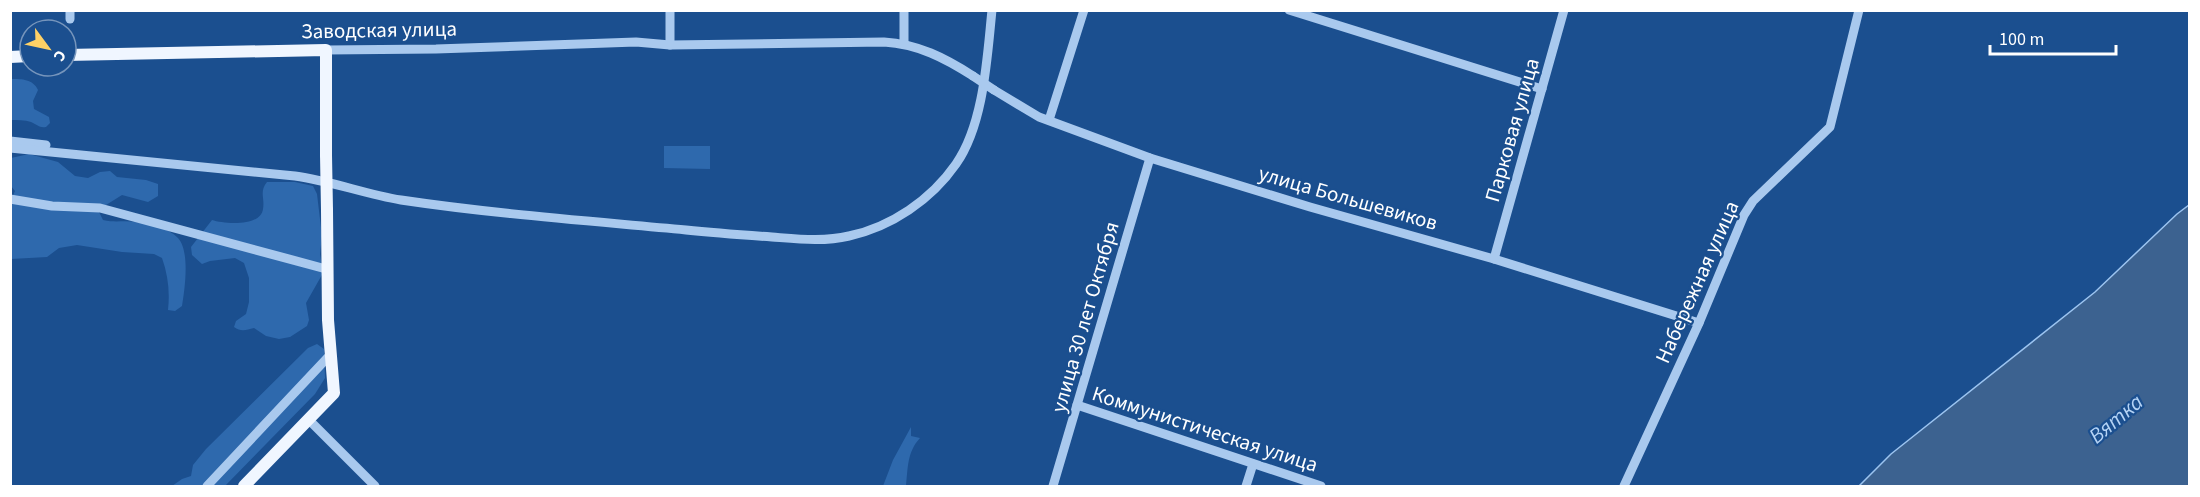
<svg xmlns="http://www.w3.org/2000/svg" width="2200" height="497" font-family="'Source Sans 3',sans-serif">
<style>
.green{fill:#2e69ad}
.water{fill:#3c6290;stroke:#9cc4f0;stroke-width:1.5}
.lines{fill:none;stroke-linecap:round;stroke-linejoin:round}
.minor{stroke:#a9c9ee;stroke-width:9}
.major{stroke:#f0f6ff;stroke-width:12}
.minor-bridge{stroke:#a9c9ee;stroke-width:9}
.major-bridge{stroke:#f0f6ff;stroke-width:12}
.labels{text-anchor:middle;dominant-baseline:central;stroke-width:4.5;stroke-linejoin:round;paint-order:stroke}
.street-label{font-size:21px;fill:#fff;stroke:#1b4f8f}
.water-label{font-size:22px;font-style:italic;fill:#b5d3f5;stroke:#1b4f8f}
</style>
<rect width="100%" height="100%" fill="#1b4f8f"/>
<g class="green">
<path d="M11,79C22,79 33,79 38,90L33,101L34,109L49,117L50,123L46,127C39,128 38,125 31,122C25,120 17,120 11,120Z"/>
<path d="M664,146H710V169L664,168Z"/>
<path d="M29,154L58,162L75,176L88,178L100,172L110,171L117,177L146,180L158,184V196L148,202L122,195L98,210L103,220C116,223 124,220 135,222C148,224 168,227 178,238C190,251 185,288 182,306L175,311L168,310C170,292 168,275 162,258L154,254L122,252L77,245L59,248L47,257L11,259L10,202L15,191L11,186V158Z"/>
<path d="M267,182H295L313,186L317,194L322,236L320,254L323,273L306,303L309,320L307,326L290,337L279,339L266,336L254,328C246,330 241,332 234,327L236,321L246,314L249,302V278L244,263L235,258L210,261L202,264L192,255L191,247L212,220C224,224 261,227 263,209C265,198 259,192 267,182Z"/>
<path d="M317,344L324,349L325,378L315,394L225,486H172L182,479L191,476L193,465L206,449L308,348Z"/>
<path d="M911,427V436L920,438C907,452 908,468 906,486H883L893,460Z"/>
</g>
<path class="water" d="M2189,205V486H1859L1891,454L2095,292L2177,214Z"/>
<g class="lines">
<g class="minor">
<path d="M70,10V19"/>
<path d="M670,10V45"/>
<path d="M904,10V44"/>
<path d="M1289,10L1542,89"/>
<path d="M326,50L436,49L636,42L670,45L884,42C918,44 945,58 973,76"/>
<path d="M994,90L1039,117L1150,158L1310,207L1494,259L1699,323"/>
<path d="M1049,120L1084,10"/>
<path d="M10,141L46,145"/>
<path d="M10,148L295,176C331,181 365,194 401,200C495,214 591,221 686,230C715,233 743,235 772,237C798,239 824,242 849,236C891,227 931,200 956,164C984,124 987,58 992,10"/>
<path d="M10,199L52,206L100,208L326,269"/>
<path d="M1494,259L1564,10"/>
<path d="M1077,405L1321,486"/>
<path d="M309,420L375,486"/>
<path d="M207,486L330,355"/>
<path d="M1053,486L1150,158"/>
<path d="M1246,486L1253,464"/>
<path d="M1624,486L1699,323L1744,215L1753,201L1830,127L1859,10"/>
</g>
<g class="major">
<path d="M66,55L326,50V155"/>
<path d="M10,57L30,56"/>
<path d="M244,486L334,393L328,320L327,210"/>
</g>
<path class="minor-bridge" d="M973,76L994,90"/>
<path class="major-bridge" d="M326,155L327,210"/>
</g>
<g class="labels">
<g class="street-label">
<text transform="translate(379 30) rotate(-1)">Заводская улица</text>
<text transform="translate(1512 130) rotate(-74)">Парковая улица</text>
<text transform="translate(1348 198) rotate(16)">улица Большевиков</text>
<text transform="translate(1697 282) rotate(-66)">Набережная улица</text>
<text transform="translate(1085 317) rotate(-74)">улица 30 лет Октября</text>
<text transform="translate(1205 429) rotate(18)">Коммунистическая улица</text>
</g>
<g class="water-label">
<text transform="translate(2116 419) rotate(-40)">Вятка</text>
</g>
</g>
<rect width="2200" height="497" fill="none" stroke="#ffffff" stroke-width="24"/>
<g transform="translate(48 48) rotate(123)"><circle r="28" fill="#1b4f8f" stroke="#7695bc" stroke-width="1.5"/>
<path d="M0-4.5L10 22L0 15L-10 22Z" fill="#ffd166"/>
<text y="-9" font-size="16" font-weight="bold" text-anchor="middle" fill="#ffffff">С</text>
</g>
<path d="M1990 45v9h126v-9" fill="none" stroke="#ffffff" stroke-width="3"/>
<text x="1999" y="45" font-size="18" fill="#ffffff" stroke="#1b4f8f" stroke-width="4.5" paint-order="stroke">100 m</text>
</svg>
